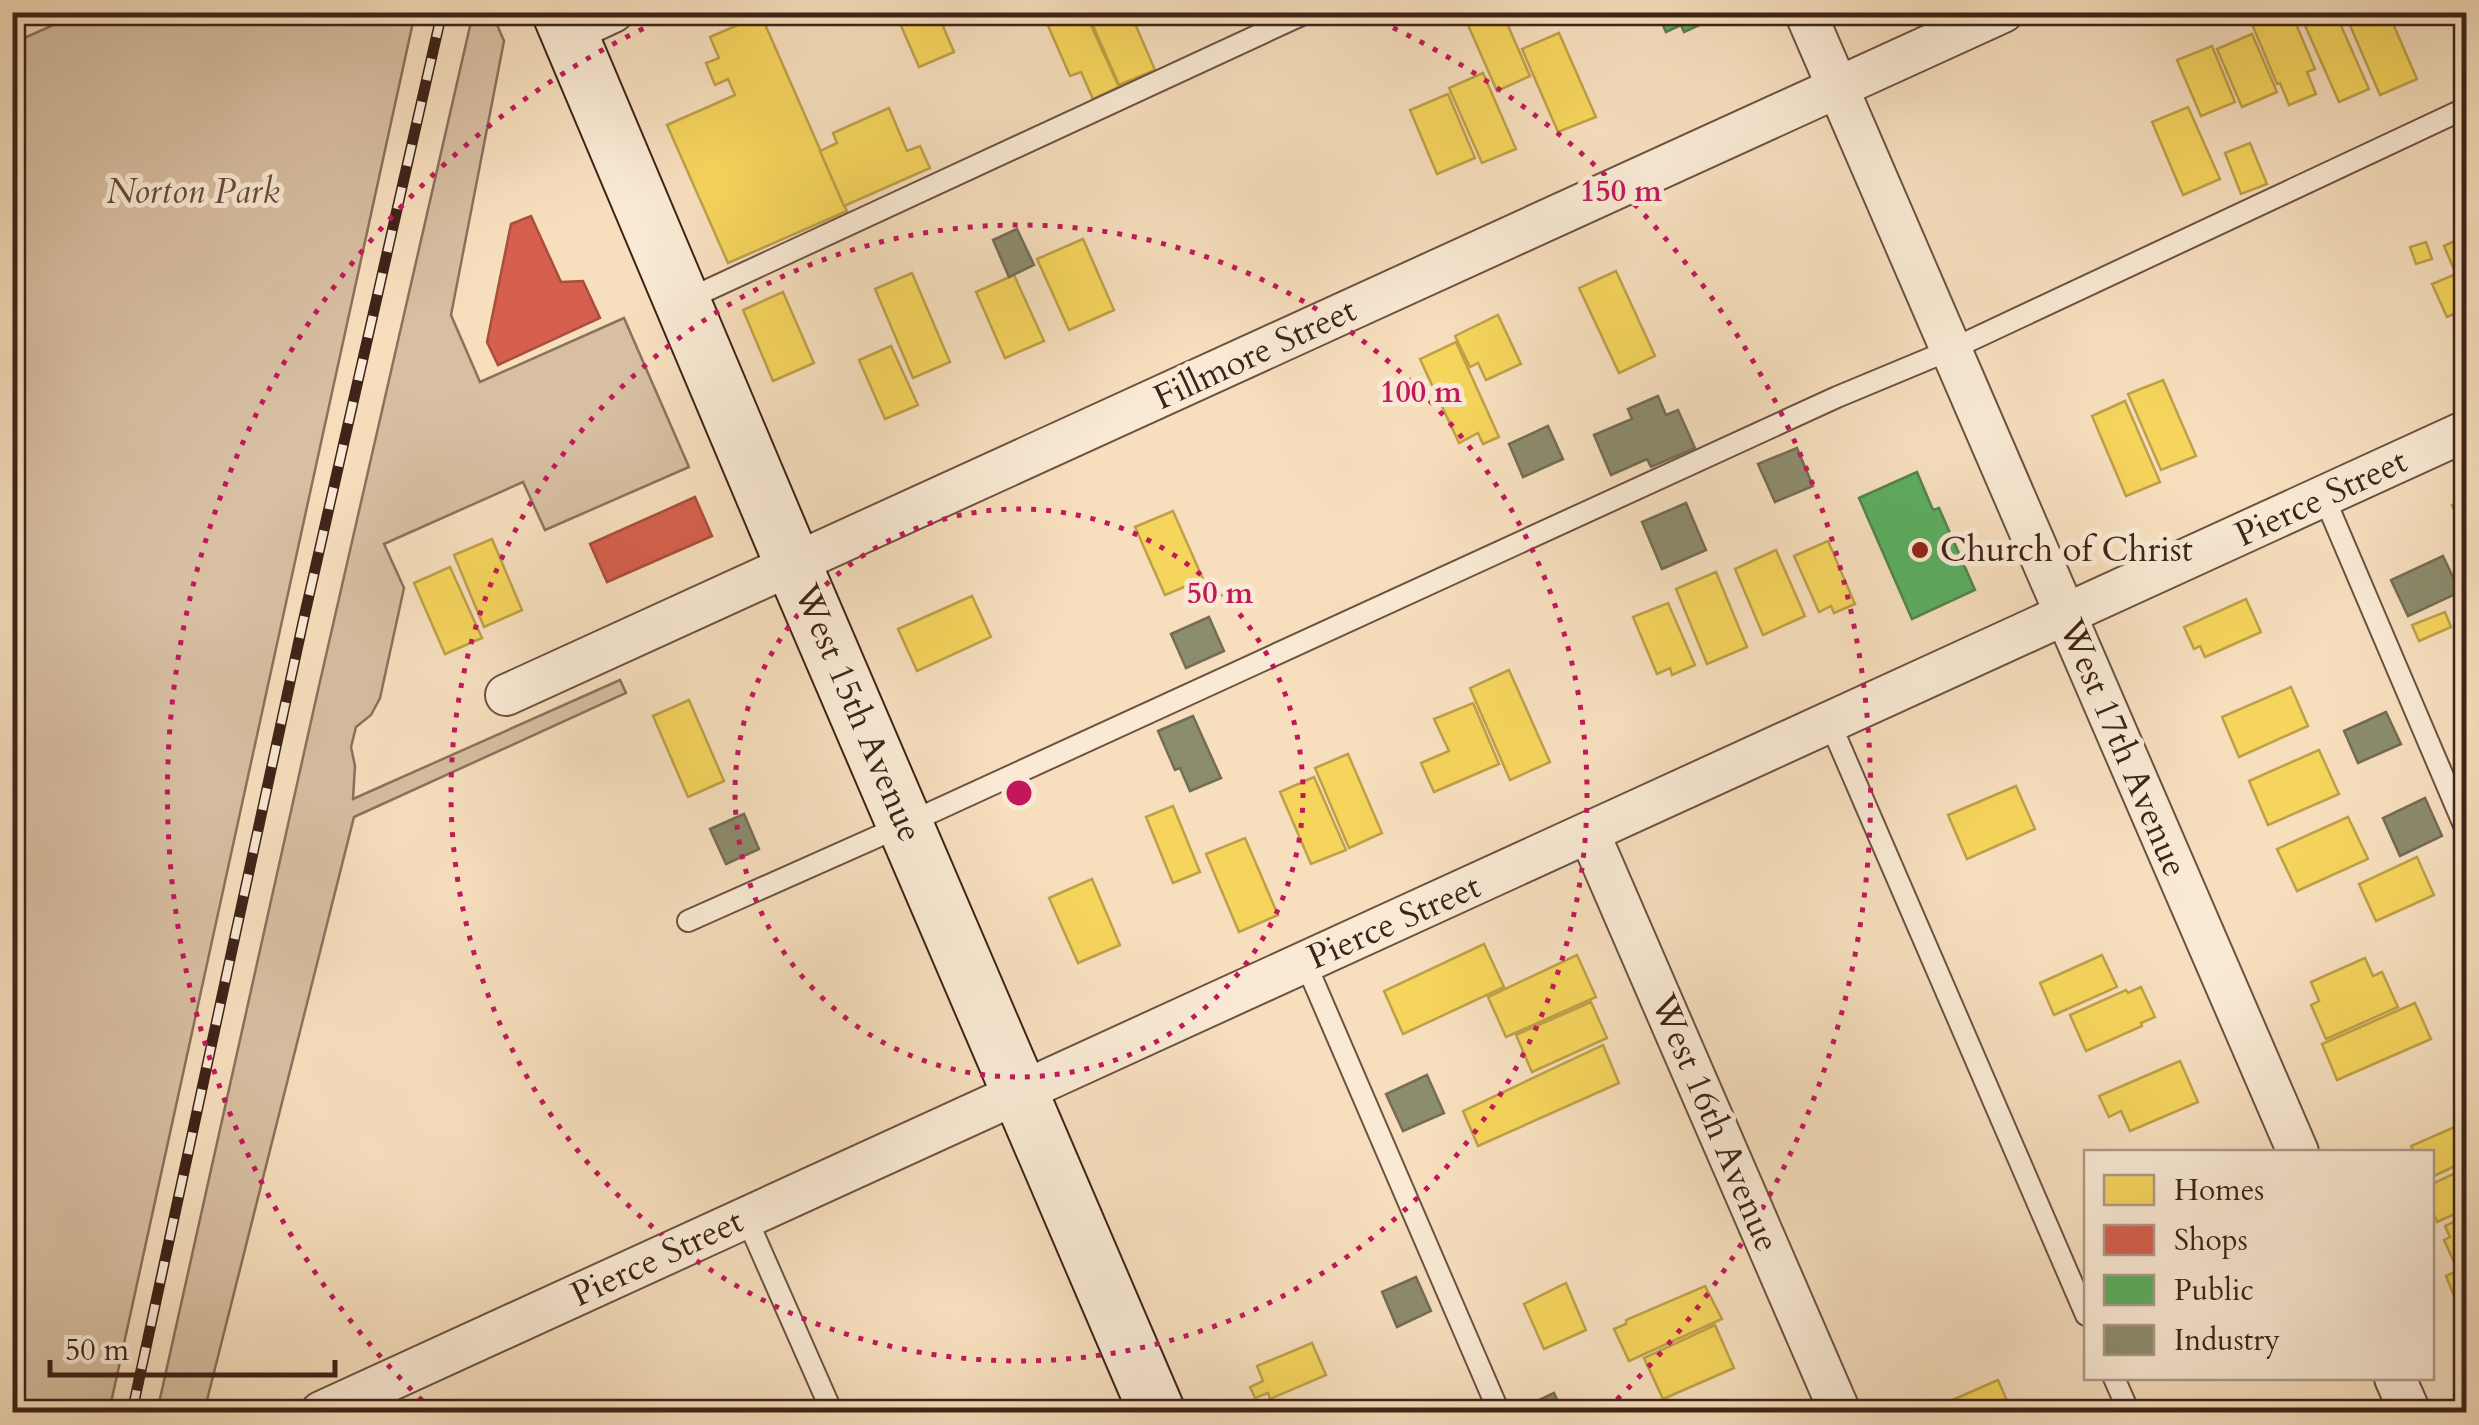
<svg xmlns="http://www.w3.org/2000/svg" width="2479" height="1425" font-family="Cardo,serif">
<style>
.green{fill:#d8bfa2;stroke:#8c715d;stroke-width:2.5}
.homes{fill:#f6d55c;stroke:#bfa048;stroke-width:2.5}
.shops{fill:#d6604d;stroke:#a94e3d;stroke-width:2.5}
.public{fill:#5aae61;stroke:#52844b;stroke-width:2.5}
.industry{fill:#8c8c6e;stroke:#756c54;stroke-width:2.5}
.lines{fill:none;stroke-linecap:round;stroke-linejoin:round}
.service-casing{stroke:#6d5242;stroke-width:24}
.minor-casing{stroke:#6d5242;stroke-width:44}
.secondary-casing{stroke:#3f2318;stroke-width:59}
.service{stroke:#faead5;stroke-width:20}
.minor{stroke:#faead5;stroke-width:40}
.secondary{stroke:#faead5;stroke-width:55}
.rail-casing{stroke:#3f2318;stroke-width:11}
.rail{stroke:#faead5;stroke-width:8;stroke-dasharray:22;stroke-linecap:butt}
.ring{fill:none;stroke:#c2185b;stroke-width:5;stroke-dasharray:5 10}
.poi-dot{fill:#8f2418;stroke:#faead5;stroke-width:4}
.labels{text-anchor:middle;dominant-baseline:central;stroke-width:10;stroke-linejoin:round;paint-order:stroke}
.park-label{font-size:35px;font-style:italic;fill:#654a3a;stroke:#faead5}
.street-label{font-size:35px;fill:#3f2318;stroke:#faead5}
.poi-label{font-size:35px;fill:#3f2318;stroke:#faead5;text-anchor:start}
.centre{fill:#c2185b;stroke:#faead5;stroke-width:5}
.ring-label{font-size:30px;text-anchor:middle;font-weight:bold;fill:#c2185b;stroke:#faead5;stroke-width:10;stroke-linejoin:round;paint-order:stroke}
</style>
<rect width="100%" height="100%" fill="#f7dfbe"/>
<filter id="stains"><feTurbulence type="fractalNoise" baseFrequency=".002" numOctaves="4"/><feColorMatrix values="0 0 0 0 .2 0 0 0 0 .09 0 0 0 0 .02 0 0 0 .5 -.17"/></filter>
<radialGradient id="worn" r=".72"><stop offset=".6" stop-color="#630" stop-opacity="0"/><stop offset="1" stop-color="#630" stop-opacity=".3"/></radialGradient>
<g class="green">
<path d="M82,12L415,13L109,1412H13V43Z"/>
<path d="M473,13H492L504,41L451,315L480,382L624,318L689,467L545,530L523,482L384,544L404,588L380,698L371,715L356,727L351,747L355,766L353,799L620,680L626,693L354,817L204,1412H157L316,699Z"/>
</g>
<g class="homes">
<path d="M895,12H937L954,52L919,67Z"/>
<path d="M1042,12H1085L1119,87L1093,99L1081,72L1070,76Z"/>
<path d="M1087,12H1130L1155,70L1119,85Z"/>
<path d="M1478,12H1502L1530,76L1497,91L1465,18Z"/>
<path d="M2247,12H2291L2315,69L2307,72L2316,94L2289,105L2280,83L2277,84Z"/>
<path d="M2299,12H2335L2369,89L2339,102Z"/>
<path d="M2364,12H2388L2417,79L2380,95L2349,23L2366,16Z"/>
<path d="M761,15L847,211L728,263L667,125L735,95L728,79L715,85L706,63L719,58L710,37Z"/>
<path d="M1559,33L1596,117L1558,132L1522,49Z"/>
<path d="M2252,34L2277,92L2242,107L2217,49Z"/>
<path d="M2212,46L2235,102L2201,116L2177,60Z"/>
<path d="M1483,73L1516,149L1482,163L1449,88Z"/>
<path d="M1448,94L1475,158L1437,174L1410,110Z"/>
<path d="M2188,107L2220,179L2183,195L2152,122Z"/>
<path d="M889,108L907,151L920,146L930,168L844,206L820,151L837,143L833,133Z"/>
<path d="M2250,143L2267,184L2241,194L2225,153Z"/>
<path d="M2466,236V308L2447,317L2432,284L2456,274L2444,246Z"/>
<path d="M1083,239L1114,310L1069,330L1037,259Z"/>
<path d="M2426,242L2432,259L2416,264L2410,247Z"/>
<path d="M1616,271L1655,356L1619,373L1579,288Z"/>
<path d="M912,273L950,362L913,378L875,289Z"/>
<path d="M1014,275L1044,341L1005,358L976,292Z"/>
<path d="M783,292L814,363L773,381L743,310Z"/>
<path d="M1498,315L1521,364L1486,380L1478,363L1470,367L1455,336Z"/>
<path d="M1456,342L1499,437L1483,444L1478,433L1459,443L1420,359Z"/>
<path d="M891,346L918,405L885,419L859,360Z"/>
<path d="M2163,380L2196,456L2161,470L2128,394Z"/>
<path d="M2125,401L2160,482L2126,496L2092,416Z"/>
<path d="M2466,498V535L2452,505Z"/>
<path d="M1173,511L1203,579L1165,595L1135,527Z"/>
<path d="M492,539L522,610L484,627L454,555Z"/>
<path d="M1828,541L1855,604L1834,613L1831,606L1819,612L1794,556Z"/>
<path d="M1776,550L1805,616L1763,635L1735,569Z"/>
<path d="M450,567L482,638L445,654L414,583Z"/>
<path d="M1716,572L1747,647L1707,664L1676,589Z"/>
<path d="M972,596L991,637L917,671L898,629Z"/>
<path d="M2466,596V618L2458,600Z"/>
<path d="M2246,599L2261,632L2205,657L2200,646L2194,649L2184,627Z"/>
<path d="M1668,603L1695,665L1672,675L1670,668L1657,674L1633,617Z"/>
<path d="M2445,612L2451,627L2419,641L2412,625Z"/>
<path d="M1509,670L1550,762L1510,780L1470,688Z"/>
<path d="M2291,687L2308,726L2239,757L2222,717Z"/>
<path d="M689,700L724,781L688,797L653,716Z"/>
<path d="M1473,703L1499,764L1434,792L1421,763L1449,751L1434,719Z"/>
<path d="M2319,750L2339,794L2268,825L2249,781Z"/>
<path d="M1348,754L1382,833L1349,848L1315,768Z"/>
<path d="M1314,777L1346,850L1311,864L1280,792Z"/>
<path d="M2016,786L2035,829L1967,859L1948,815Z"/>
<path d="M1173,806L1200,872L1173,883L1146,817Z"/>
<path d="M2348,817L2368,859L2297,891L2277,849Z"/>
<path d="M1245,838L1278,915L1239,932L1206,854Z"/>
<path d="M2417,857L2434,895L2376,921L2359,884Z"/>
<path d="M1092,879L1120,945L1078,963L1049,898Z"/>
<path d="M1484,944L1504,987L1403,1034L1384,991Z"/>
<path d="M1577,955L1596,997L1506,1037L1488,997Z"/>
<path d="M2102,955L2117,987L2054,1015L2040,983Z"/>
<path d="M2365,958L2373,976L2382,972L2398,1007L2326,1039L2311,1005L2319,1001L2311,982Z"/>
<path d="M2141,987L2155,1017L2141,1023L2142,1026L2086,1051L2070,1015L2126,990L2128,993Z"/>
<path d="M1591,1002L1607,1038L1532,1072L1516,1035Z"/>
<path d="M2415,1003L2431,1039L2337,1080L2322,1044Z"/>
<path d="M1603,1045L1619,1083L1478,1146L1463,1111Z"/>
<path d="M2180,1061L2198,1102L2130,1131L2121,1111L2109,1117L2099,1096Z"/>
<path d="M2466,1122V1161L2432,1177V1152H2414L2411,1146Z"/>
<path d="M2466,1168V1209L2437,1222L2432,1210V1184Z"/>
<path d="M2466,1216V1257L2454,1262L2444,1240L2450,1237L2445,1226Z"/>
<path d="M2466,1267V1323H2465L2446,1276Z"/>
<path d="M1566,1283L1586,1330L1544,1349L1524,1304Z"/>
<path d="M1705,1286L1722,1319L1629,1361L1614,1329L1626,1324V1320Z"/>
<path d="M1715,1325L1734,1368L1663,1399L1644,1358Z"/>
<path d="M1312,1343L1326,1375L1270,1399L1268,1393L1255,1398L1250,1387L1263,1381L1257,1366Z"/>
<path d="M1998,1380L2012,1412H1925Z"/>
</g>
<g class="shops">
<path d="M531,216L561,282L583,281L600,318L498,365L487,342L511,224Z"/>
<path d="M695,497L712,536L607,582L590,544Z"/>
</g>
<g class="public">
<path d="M1657,12H1716L1705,18L1706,22L1684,32L1681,25L1666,32Z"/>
<path d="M1917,472L1933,510L1939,508L1975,590L1912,619L1859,498Z"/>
</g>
<g class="industry">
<path d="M1017,229L1034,265L1009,277L993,240Z"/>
<path d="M1658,396L1666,415L1678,410L1695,448L1651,467L1647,459L1611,475L1594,435L1632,419L1628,409Z"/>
<path d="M1548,426L1563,459L1523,477L1509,444Z"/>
<path d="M1797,448L1813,486L1775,502L1758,464Z"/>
<path d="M1686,503L1706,550L1662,569L1642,522Z"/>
<path d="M2443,556L2460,592L2408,616L2391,580Z"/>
<path d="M1209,617L1224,651L1186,668L1171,634Z"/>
<path d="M2386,712L2401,744L2358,763L2344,731Z"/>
<path d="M1193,716L1221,778L1190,791L1180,768L1175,770L1158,731Z"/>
<path d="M2425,798L2442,836L2400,856L2383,818Z"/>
<path d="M744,814L759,849L726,864L710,829Z"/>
<path d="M1427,1075L1444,1113L1403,1131L1386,1094Z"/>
<path d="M1416,1277L1431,1311L1397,1327L1382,1292Z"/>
<path d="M1554,1393L1563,1412H1524L1522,1408Z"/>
</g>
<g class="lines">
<g class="service-casing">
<g id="service">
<path d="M684,301L1308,12"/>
<path d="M2324,497L2466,830"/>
<path d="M1830,723L2086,1315"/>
<path d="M688,921L906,824L1837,397L1950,350L2466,108"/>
<path d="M1305,962L1499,1412"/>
<path d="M746,1217L832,1412"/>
<path d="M2114,1378L2129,1412"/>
</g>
</g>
<g class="minor-casing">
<g id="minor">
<path d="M1805,12L2298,1152"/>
<path d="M568,33L613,12"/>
<path d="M506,695L2003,12"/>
<path d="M1589,833L1840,1412"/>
<path d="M2395,1378L2410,1412"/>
<path d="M321,1412C1035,1083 1752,760 2466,431"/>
</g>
</g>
<g class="secondary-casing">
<path id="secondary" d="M560,12L793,564L1157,1412"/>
</g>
<use href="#service" class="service"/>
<use href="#minor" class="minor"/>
<use href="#secondary" class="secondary"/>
<g class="rail-casing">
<path id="rail" d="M132,1412L303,622L442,12"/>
</g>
<use href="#rail" class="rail"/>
</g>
<g class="ring">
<circle cx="1019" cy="793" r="284"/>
<circle cx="1019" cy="793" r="568"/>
<path d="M433 1411A852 852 0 0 1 672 15M1366 15A852 852 0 0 1 1605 1411"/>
</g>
<circle class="poi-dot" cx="1920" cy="550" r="10"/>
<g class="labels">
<g class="park-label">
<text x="193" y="192">Norton Park</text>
</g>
<g class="street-label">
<text transform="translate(1255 354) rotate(-25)">Fillmore Street</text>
<text transform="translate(2321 498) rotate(-25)">Pierce Street</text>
<text transform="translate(858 713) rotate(67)">West 15th Avenue</text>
<text transform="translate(2123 748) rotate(67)">West 17th Avenue</text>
<text transform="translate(1394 922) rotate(-24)">Pierce Street</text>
<text transform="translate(1715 1123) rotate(67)">West 16th Avenue</text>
<text transform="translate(657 1258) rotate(-25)">Pierce Street</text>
</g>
<g class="poi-label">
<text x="1940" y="550">Church of Christ</text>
</g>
</g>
<circle cx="1019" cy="793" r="15" class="centre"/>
<g class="ring-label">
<text x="1621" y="201">150 m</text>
<text x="1421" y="402">100 m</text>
<text x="1220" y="603">50 m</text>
</g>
<rect width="2479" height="1425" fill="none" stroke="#f7dfbe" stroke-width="50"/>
<rect x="15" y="15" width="2449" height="1395" fill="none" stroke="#3f2318" stroke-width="5"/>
<rect x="25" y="25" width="2429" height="1375" fill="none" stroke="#3f2318" stroke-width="2.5"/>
<rect x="2084" y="1150" width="350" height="230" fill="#faead5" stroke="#af9a89" stroke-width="2.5"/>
<rect x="2104" y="1175" width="50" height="30" fill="#f6d55c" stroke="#af9a89" stroke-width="2.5"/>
<text x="2174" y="1200" font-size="30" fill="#3f2318">Homes</text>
<rect x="2104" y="1225" width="50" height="30" fill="#d6604d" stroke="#af9a89" stroke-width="2.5"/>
<text x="2174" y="1250" font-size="30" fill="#3f2318">Shops</text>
<rect x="2104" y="1275" width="50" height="30" fill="#5aae61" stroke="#af9a89" stroke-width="2.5"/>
<text x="2174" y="1300" font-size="30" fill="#3f2318">Public</text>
<rect x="2104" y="1325" width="50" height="30" fill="#8c8c6e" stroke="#af9a89" stroke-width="2.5"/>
<text x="2174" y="1350" font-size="30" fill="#3f2318">Industry</text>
<path d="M50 1360v15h285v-15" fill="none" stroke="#3f2318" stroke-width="5"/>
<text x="65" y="1360" font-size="30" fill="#3f2318" stroke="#faead5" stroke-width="8" paint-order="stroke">50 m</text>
<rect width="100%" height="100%" filter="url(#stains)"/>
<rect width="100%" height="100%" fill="url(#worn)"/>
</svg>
